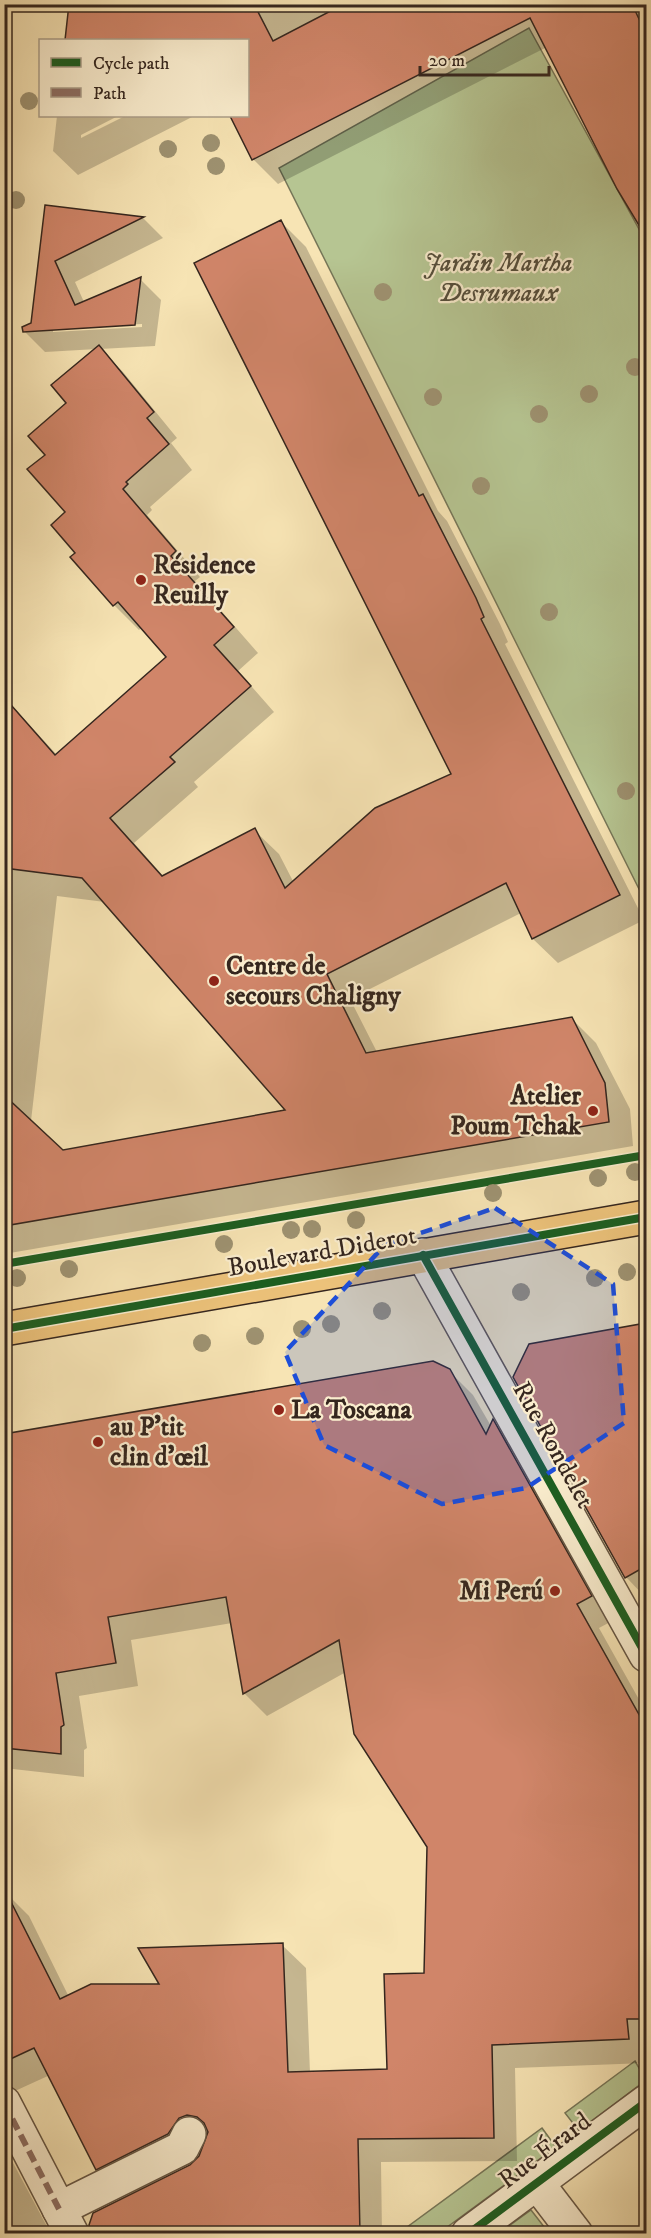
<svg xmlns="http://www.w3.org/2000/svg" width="651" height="2238" font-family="'IM FELL DW Pica',serif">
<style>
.green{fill:#b6c592;stroke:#767658;stroke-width:1.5}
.shadow{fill:#0003;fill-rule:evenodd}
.building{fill:#d08569;stroke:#35261e;stroke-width:1.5}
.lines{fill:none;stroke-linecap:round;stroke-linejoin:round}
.minor-casing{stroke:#665644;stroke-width:36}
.major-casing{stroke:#35261e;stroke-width:36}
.minor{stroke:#faedce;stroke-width:33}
.major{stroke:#ecc27a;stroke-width:33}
.quiet{stroke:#8d6e63;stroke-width:6;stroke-dasharray:12 6;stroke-linecap:butt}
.cycleway-casing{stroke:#faedce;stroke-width:11}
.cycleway{stroke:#1b5e20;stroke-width:8}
.tree{fill:#9e9271}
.marked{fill:#1d4ed8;fill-opacity:0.2;stroke:#1d4ed8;stroke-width:4.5;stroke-dasharray:12 8;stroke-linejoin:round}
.poi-dot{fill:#8f2418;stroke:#faedce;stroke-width:2}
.labels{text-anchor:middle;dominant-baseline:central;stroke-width:4.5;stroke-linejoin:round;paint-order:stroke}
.park-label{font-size:26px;font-style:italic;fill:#554e3b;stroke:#faedce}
.poi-label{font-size:26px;font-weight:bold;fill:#35261e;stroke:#faedce;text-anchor:start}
.street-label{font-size:26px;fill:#35261e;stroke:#faedce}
</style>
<rect width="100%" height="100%" fill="#f7e4b4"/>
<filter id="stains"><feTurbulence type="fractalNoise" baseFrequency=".00333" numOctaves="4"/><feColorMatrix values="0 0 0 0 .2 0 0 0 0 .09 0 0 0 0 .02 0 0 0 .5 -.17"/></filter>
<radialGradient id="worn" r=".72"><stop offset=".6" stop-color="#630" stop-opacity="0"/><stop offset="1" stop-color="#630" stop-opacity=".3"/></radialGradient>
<g class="green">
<path d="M529,28L646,242V897L642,895L279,168Z"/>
<path d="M635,2061L646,2080L579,2131L565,2113Z"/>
<path d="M542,2128L556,2147L439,2233H399Z"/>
<path d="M531,2210L545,2228L537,2233H499Z"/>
</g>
<g class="shadow">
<path d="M71,4H643L646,12V236L618,189L547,47L278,184L253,159L231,116H248V40H66Z"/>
<path d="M57,116H118L81,135V138L125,116H194L78,175L53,151Z"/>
<path d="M47,207L143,218L163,238L75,282L84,302L140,279L161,300L155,346L100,349L123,372L177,438L171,443L192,470L150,507L152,510L147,515L200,577L195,581L258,653L238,671L274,712L194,782L198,787L134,843L164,877L254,830L279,854L294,883L453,775L281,222L306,247L438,511L447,521L500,624L508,642L505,644L644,920L558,963L533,939L521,913L350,999L377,1052L571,1018L596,1043L630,1109L633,1146L4,1254V697L57,755L168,657L142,627L139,630L114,605L77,553L67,513L47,455L68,403L97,349L45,352L24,331L33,324ZM142,324V327L53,332V329ZM57,896L105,902L288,1111L63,1151L31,1121Z"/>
<path d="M646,1325V1598L626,1577L530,1346Z"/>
<path d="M449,1371L473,1395L491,1426L493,1422L516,1444L614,1620L599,1628L646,1712V2063L515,2068L517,2161L381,2162L382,2234H92L191,2166L200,2157L209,2139L121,2192L97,2169L50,2075L4,2096V1883L13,1900L29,1916L69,1997L161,1986L282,1945L306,1968L310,2073L388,2071L426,1975L428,1847L346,1672L267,1716L244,1693L232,1623L131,1640L138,1686L79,1696L87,1748L84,1750V1777L4,1768V1436Z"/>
<path d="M4,2146L51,2234H4Z"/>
</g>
<g class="building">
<path d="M69,4H254L273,41L344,4H632L646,34V237L617,189L530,18L252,160L230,116H248V40H65Z"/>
<path d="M45,205L144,217L55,261L75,305L141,277L135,325L23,332L22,327L31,323Z"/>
<path d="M281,220L419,496L423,494L476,598L484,617L481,619L620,895L532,939L506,883L327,974L366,1053L572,1017L605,1083L609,1122L4,1226V1095L63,1150L285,1110L82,878L4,868V697L55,755L166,657L118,602L113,606L70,557L75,553L51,525L65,512L27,469L45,455L28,436L66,403L51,385L99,345L154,412L147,418L169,444L126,482L128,484L123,489L176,551L171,556L234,627L214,645L251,686L170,757L175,762L110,818L162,876L255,828L285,888L375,808L451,774L194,263Z"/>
<path d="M646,1323V1566L625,1578L513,1377L529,1344Z"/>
<path d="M433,1361L450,1369L486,1434L493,1419L592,1596L577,1604L646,1727V2019H627L629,2039L492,2045L494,2138L358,2139L360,2234H91L89,2225L93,2213L190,2165L199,2156L208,2132L204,2123L197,2117L187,2115L179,2118L168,2134L96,2170L34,2048L4,2062V1888L60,1999L91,1984H159L138,1948L283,1943L288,2072L387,2069L384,1974L424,1973L427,1847L354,1734L339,1640L243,1694L226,1597L108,1617L116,1663L56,1673L64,1725L61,1727V1754L4,1748V1434Z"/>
</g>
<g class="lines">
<g class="minor-casing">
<g id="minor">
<path d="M423,1255L646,1655"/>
<path d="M4,2103L72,2234"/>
<path d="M537,2183L576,2234"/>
<path d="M59,2209L182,2148L189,2134"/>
<path d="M468,2234L646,2102"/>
</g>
</g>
<g class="major-casing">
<path id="major" d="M4,1329L646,1217"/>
</g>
<use href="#minor" class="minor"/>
<use href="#major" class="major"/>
<path class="quiet" d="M4,2103L59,2209"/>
<g class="cycleway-casing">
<g id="cycleway">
<path d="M423,1255L646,1655"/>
<path d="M4,1264L646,1155"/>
<path d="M4,1329L646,1217"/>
<path d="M468,2234L646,2102"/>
</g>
</g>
<use href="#cycleway" class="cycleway"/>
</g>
<g class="tree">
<circle cx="29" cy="101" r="9"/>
<circle cx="211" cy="143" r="9"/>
<circle cx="168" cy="149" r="9"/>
<circle cx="216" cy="166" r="9"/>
<circle cx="16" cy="200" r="9"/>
<circle cx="383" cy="292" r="9"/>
<circle cx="635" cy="367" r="9"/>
<circle cx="589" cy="394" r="9"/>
<circle cx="433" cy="397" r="9"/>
<circle cx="539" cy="414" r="9"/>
<circle cx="481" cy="486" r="9"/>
<circle cx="549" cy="612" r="9"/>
<circle cx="626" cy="791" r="9"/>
<circle cx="635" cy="1172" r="9"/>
<circle cx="598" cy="1178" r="9"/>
<circle cx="493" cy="1193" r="9"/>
<circle cx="356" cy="1220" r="9"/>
<circle cx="312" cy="1229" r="9"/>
<circle cx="291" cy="1230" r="9"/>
<circle cx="224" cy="1244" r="9"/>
<circle cx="69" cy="1269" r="9"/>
<circle cx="627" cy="1272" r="9"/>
<circle cx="17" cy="1278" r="9"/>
<circle cx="595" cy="1278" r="9"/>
<circle cx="521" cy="1292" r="9"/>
<circle cx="382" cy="1311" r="9"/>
<circle cx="331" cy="1324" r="9"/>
<circle cx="302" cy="1329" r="9"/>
<circle cx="255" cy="1336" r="9"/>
<circle cx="202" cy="1343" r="9"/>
</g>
<path class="marked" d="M495,1208L613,1284L624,1423L526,1488L442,1504L324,1445L285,1352L385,1245Z"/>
<g class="poi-dot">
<circle cx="141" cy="580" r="6"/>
<circle cx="214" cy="981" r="6"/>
<circle cx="593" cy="1111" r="6"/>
<circle cx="279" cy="1410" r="6"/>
<circle cx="98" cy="1442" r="6"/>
<circle cx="555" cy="1591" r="6"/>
</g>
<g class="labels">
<g class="park-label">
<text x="498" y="263">Jardin Martha<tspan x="498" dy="30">Desrumaux</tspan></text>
</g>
<g class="poi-label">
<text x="153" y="565">Résidence<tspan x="153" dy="30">Reuilly</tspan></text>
<text x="226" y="966">Centre de<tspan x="226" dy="30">secours Chaligny</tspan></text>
<text x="581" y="1096" text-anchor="end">Atelier<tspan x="581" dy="30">Poum Tchak</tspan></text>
<text x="291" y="1410">La Toscana</text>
<text x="110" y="1427">au P'tit<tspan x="110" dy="30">clin d'œil</tspan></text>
<text x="543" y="1591" text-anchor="end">Mi Perú</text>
</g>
<g class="street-label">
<text transform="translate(322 1252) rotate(-10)">Boulevard Diderot</text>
<text transform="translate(553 1445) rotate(61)">Rue Rondelet</text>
<text transform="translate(545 2151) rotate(-37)">Rue Érard</text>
</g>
</g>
<rect width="651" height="2238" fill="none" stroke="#f7e4b4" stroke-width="24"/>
<rect x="6" y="6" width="639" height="2226" fill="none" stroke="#35261e" stroke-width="3"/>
<rect x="12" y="12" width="627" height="2214" fill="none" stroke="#35261e" stroke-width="1.5"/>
<rect x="39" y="39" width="210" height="78" fill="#faedce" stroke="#ab9d88" stroke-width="1.5"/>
<rect x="51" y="58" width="30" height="9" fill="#1b5e20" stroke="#ab9d88" stroke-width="1.5"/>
<text x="93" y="69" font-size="18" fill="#35261e">Cycle path</text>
<rect x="51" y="88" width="30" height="9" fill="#8d6e63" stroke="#ab9d88" stroke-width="1.5"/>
<text x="93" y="99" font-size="18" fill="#35261e">Path</text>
<path d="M420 66v9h129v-9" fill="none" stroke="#35261e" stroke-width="3"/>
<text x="429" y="66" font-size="18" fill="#35261e" stroke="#faedce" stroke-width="4.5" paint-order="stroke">20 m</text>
<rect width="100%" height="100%" filter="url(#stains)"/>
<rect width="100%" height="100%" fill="url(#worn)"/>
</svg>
